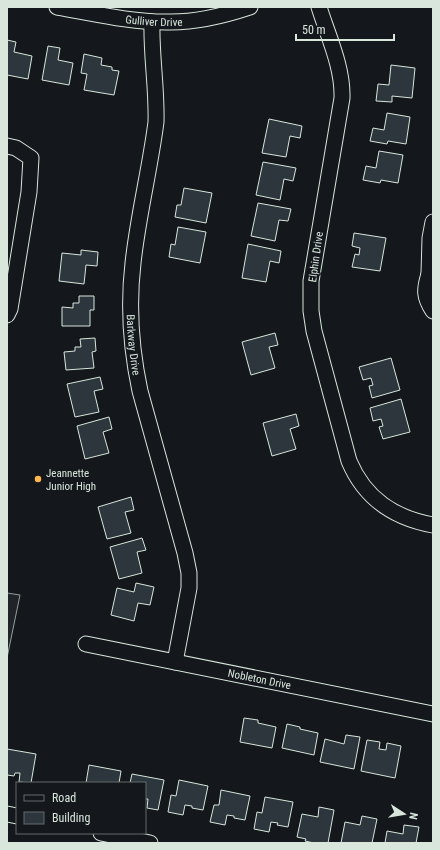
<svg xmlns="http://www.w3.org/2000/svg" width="440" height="850" font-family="'Roboto Condensed',sans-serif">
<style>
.green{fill:#202428;stroke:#939e99}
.building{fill:#2c363c;stroke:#d8e6dc}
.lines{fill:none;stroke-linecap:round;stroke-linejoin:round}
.minor-casing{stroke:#d8e6dc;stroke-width:17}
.minor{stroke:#14181c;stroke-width:15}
.poi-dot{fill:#ffb74d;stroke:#14181c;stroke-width:1.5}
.labels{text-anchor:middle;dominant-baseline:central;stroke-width:3;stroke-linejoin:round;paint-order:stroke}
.street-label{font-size:11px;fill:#d8e6dc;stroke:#14181c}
.poi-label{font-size:11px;fill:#d8e6dc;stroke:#14181c;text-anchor:start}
</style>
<rect width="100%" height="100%" fill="#14181c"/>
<path class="green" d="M7,593L20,595L7,658Z"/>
<g class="building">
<path d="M7,40L16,42L14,52L32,56L28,79L7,75Z"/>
<path d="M48,46L60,48L58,60L73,63L69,85L42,80Z"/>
<path d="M84,54L102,58L101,65L112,67V70L119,71L114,95L84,90L87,74L81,73Z"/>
<path d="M391,65L415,68L412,98L392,96V102L376,101L378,84L389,85Z"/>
<path d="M387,113L410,117L406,144L388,141L387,144L370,141L373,128L384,130Z"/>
<path d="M269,119L302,126L300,138L290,136L286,157L262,153Z"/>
<path d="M379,151L403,155L398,183L381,180L380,183L363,180L366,166L376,168Z"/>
<path d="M263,162L296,168L293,181L284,179L280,200L256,195Z"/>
<path d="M184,188L212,193L206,223L175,217L177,205H181Z"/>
<path d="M258,203L291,209L288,221L279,220L275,241L251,236Z"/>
<path d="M178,227L206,232L200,263L169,257L171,244L175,245Z"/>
<path d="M354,233L386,238L380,271L352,267L355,254L359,255L360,248L352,246Z"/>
<path d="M248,244L281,251L279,263L270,261L266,282L242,278Z"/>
<path d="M81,250L98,252L97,266L86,265L84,284L59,281L62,253L81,255Z"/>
<path d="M79,296H94V310H90V326H62V307L73,308V303H79Z"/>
<path d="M275,333L278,345L269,347L275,368L251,375L242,342Z"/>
<path d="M95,338L96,351L92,352L94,368L66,370L64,352L75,351V347H81L80,339Z"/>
<path d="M391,358L400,390L372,398L369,386L373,385L371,378L363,380L359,367Z"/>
<path d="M100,377L103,389L94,391L99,412L75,417L67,384Z"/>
<path d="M401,399L410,432L383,439L379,427L383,426L381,419L373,421L370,408Z"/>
<path d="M296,414L299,426L290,429L296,449L272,456L263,423Z"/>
<path d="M109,417L112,429L103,432L109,453L85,459L77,426Z"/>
<path d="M131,497L134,510L125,512L131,533L107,539L98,507Z"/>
<path d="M142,538L146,550L137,552L142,573L119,579L110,547Z"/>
<path d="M136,583L154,587L150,605L138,603L134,621L111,615L117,588L134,592Z"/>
<path d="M244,718L258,720V723L276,727L272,748L240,742Z"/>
<path d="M287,724L300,727V729L318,733L314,755L282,748Z"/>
<path d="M346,735L360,737L354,769L320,762L325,739L344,744Z"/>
<path d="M367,740L380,742L379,749L386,750L387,743L401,746L395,778L361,771Z"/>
<path d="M7,749L36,754L31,783L19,782L20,773H15L14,776L7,775Z"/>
<path d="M89,765L121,771L119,783H86Z"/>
<path d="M132,774L164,780L158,810L147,808L148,799H145V783H130Z"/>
<path d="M179,780L208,786L203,810L192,808V806L185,805L183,815L168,812L171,795L176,796Z"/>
<path d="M221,790L250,796L245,820L234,818V816L227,815L225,825L210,822L214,805H219Z"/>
<path d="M265,797L293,802L288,827L277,825L278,823L271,822L269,832L254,829L257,812L262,813Z"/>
<path d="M319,807L334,810L328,843H314L305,841L306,839L297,837L302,814L318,817Z"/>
<path d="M362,816L377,819L372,843H341L345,822L360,825Z"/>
<path d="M404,825L419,827L416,843H385L387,831L403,834Z"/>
</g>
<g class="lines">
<g class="minor-casing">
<g id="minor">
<path id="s1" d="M57,7C93,13 129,22 166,22C195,23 223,16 250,7"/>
<path d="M319,7C328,36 343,67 342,98L311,281V311L314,331L349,461C365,499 394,518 433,525"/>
<path id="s2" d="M152,22C151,55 157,88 156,122C150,169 138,216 133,263C128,306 131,349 140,391L185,553L189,573V588L175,662"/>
<path d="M7,146L16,148L31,158L29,192L10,309L7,315"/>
<path d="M429,274L430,238L433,222"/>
<path d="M433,275L429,274C424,290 424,297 433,311"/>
<path id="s3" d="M86,644L433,714"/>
<path d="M7,814L17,816"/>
<path d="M101,833L150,843"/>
</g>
</g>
<use href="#minor" class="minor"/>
</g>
<circle class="poi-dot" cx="38" cy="479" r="4"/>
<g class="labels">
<g class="street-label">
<text stroke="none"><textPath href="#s1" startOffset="98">Gulliver Drive</textPath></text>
<text transform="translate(316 257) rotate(-82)">Elphin Drive</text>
<text stroke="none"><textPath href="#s2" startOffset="325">Barkway Drive</textPath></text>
<text stroke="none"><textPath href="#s3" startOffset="177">Nobleton Drive</textPath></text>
</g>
<g class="poi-label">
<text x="46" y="473">Jeannette<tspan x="46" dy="13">Junior High</tspan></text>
</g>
</g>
<rect width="440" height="850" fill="none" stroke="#d8e6dc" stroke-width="16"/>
<rect x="16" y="782" width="130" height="52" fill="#14181c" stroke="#626a69"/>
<rect x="24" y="795" width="20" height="6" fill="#14181c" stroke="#626a69"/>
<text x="52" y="802" font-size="12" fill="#d8e6dc">Road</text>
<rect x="24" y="812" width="20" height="12" fill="#2c363c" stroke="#626a69"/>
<text x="52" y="822" font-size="12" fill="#d8e6dc">Building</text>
<g transform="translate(404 814) rotate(102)" stroke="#14181c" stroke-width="3" paint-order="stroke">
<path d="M0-3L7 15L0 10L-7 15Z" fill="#d8e6dc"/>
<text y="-6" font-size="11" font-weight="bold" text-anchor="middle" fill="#d8e6dc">N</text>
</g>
<path d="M296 34v6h98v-6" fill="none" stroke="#d8e6dc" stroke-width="2"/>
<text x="302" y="34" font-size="12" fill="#d8e6dc" stroke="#14181c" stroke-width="3" paint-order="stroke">50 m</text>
</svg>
